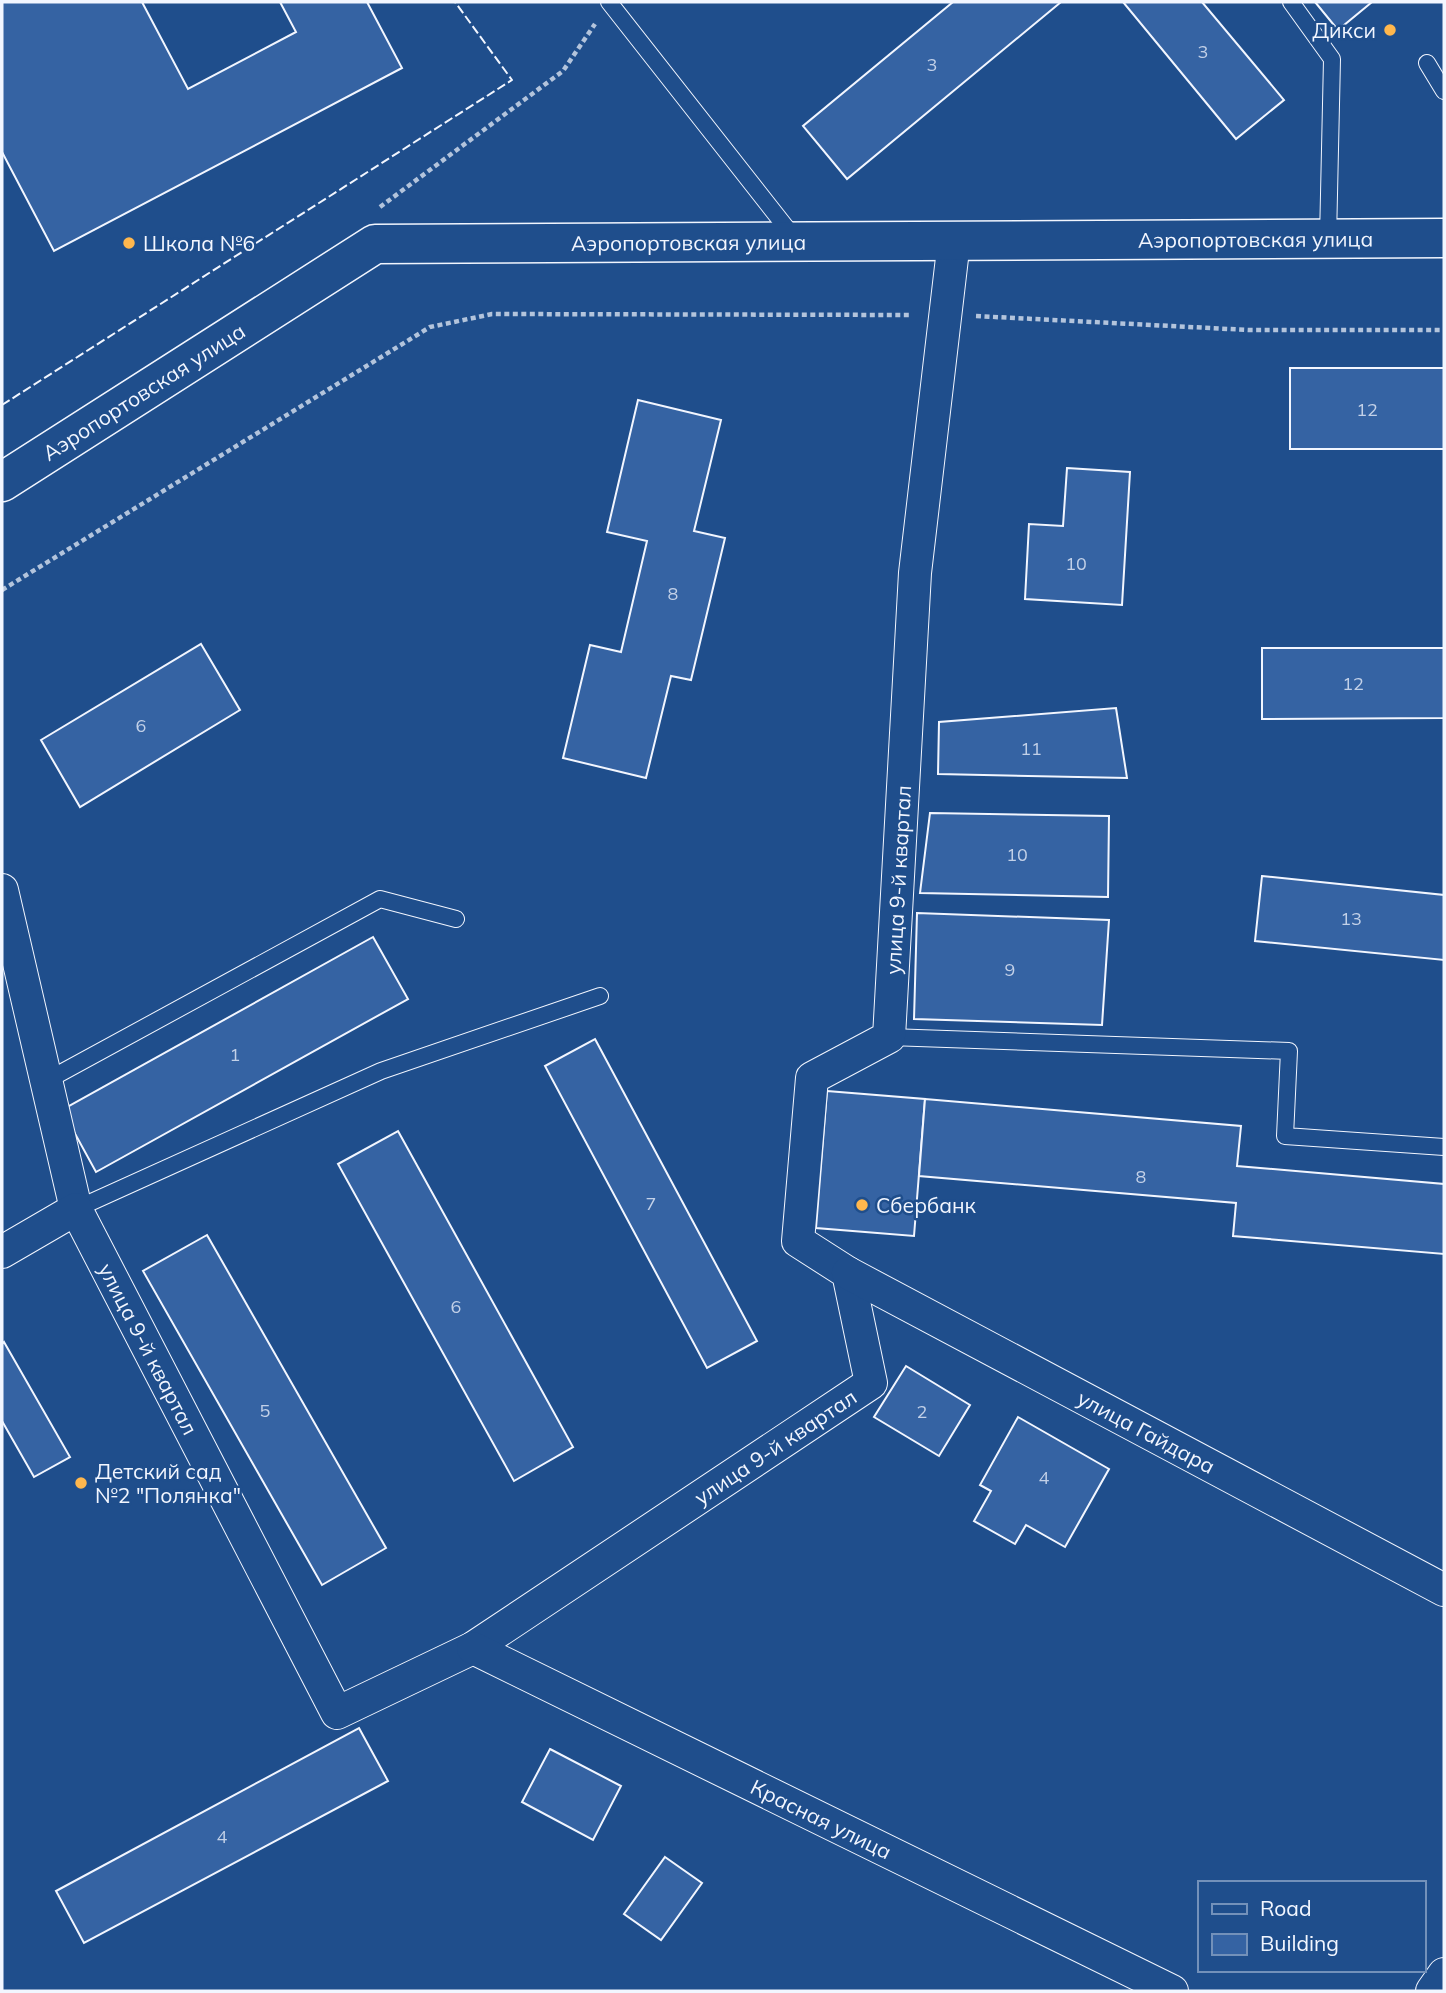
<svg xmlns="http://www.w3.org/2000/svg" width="1446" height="1993" font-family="Mulish,sans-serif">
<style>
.building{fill:#3563a3;stroke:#f2f6ff;stroke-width:2}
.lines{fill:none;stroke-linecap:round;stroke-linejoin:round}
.service-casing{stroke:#f2f6ff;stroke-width:18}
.minor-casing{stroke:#f2f6ff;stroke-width:34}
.tertiary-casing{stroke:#f2f6ff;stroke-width:41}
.path{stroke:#b3c4dc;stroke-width:4.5;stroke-dasharray:5 3.5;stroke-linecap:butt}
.service{stroke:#1f4e8c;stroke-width:16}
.minor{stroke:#1f4e8c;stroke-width:32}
.tertiary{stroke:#1f4e8c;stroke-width:38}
.fence{stroke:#f2f6ff;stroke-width:2;stroke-dasharray:9 3.5;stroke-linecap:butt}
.poi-dot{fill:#ffb74d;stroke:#1f4e8c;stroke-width:2.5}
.labels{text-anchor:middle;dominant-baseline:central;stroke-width:5;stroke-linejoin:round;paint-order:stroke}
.number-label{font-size:18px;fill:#c3d1e8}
.poi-label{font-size:21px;fill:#f2f6ff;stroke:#1f4e8c;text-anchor:start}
.street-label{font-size:21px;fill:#f2f6ff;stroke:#1f4e8c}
</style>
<rect width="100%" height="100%" fill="#1f4e8c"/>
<g class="building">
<path d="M2,2H142L188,89L296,32L280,2H367L402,68L54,251L2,152Z"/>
<path d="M953,2H1061L847,179L803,126Z"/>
<path d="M1123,2H1202L1284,100L1236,139Z"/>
<path d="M1315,2H1372L1338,30Z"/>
<rect x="1290" y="368" width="154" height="81"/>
<path d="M638,400L721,420L694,531L725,538L691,680L671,676L646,778L563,758L590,645L621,652L647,541L607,532Z"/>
<path d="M1067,468L1130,472L1122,605L1025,599L1029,524L1063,526Z"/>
<path d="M201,644L240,710L80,807L41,740Z"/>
<path d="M1262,648H1444V718L1262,719Z"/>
<path d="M1116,708L1127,778L938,774L939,722Z"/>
<path d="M930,813L1109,816L1108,897L920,893Z"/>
<path d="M1262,876L1444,895V960L1255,941Z"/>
<path d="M917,913L1109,920L1102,1025L914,1019Z"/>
<path d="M373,937L408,999L96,1172L62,1110Z"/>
<path d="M595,1039L757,1341L707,1368L545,1066Z"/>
<path d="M827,1091L925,1099L914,1236L816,1228Z"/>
<path d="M925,1099L1241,1126L1237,1166L1444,1184V1254L1233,1236L1236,1203L919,1176Z"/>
<path d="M398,1131L573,1447L514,1481L338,1164Z"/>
<path d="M207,1235L386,1548L322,1585L143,1271Z"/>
<path d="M4,1342L70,1457L34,1477L2,1421V1344Z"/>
<path d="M906,1366L970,1405L939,1456L874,1417Z"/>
<path d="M1018,1417L1109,1469L1065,1547L1026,1525L1015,1544L974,1521L991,1491L980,1485Z"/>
<path d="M359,1728L388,1781L84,1943L56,1891Z"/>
<path d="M550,1749L621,1786L593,1840L522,1802Z"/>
<path d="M665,1857L702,1883L661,1940L624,1914Z"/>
</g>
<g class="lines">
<g class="service-casing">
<g id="service">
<path d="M609,2L796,240"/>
<path d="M1291,2L1332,59L1328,239"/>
<path d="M1427,63L1444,91"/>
<path d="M889,1037L1289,1051L1285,1136L1444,1147"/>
<path d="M46,1081L380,899L456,919"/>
<path d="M76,1209L381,1071L600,996"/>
</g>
</g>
<g class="minor-casing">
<g id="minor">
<path d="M2,890L76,1209"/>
<path id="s1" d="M2,1252L76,1209L337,1713L473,1648L871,1383L848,1273L798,1241L812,1078L889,1037L915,573L954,241"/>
<path id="s2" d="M848,1273L1444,1590"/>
<path id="s3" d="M473,1648L1172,1991"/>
<path d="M1432,1991L1444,1974"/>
</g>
</g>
<g class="tertiary-casing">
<g id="tertiary">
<path id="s4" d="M2,482L375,244L1444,238"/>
</g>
</g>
<g class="path">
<path d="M380,207L563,71L595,24"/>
<path d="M976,316L1248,330H1444"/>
<path d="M2,590L430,327L492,314L912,315"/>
</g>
<use href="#service" class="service"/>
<use href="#minor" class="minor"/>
<use href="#tertiary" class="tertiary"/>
<path class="fence" d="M2,405L512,80L455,2"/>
</g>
<g class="poi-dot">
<circle cx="1390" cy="30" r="7"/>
<circle cx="129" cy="243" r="7"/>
<circle cx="862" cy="1205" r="7"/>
<circle cx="81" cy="1483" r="7"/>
</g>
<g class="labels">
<g class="number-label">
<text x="1203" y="51">3</text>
<text x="932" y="64">3</text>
<text x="1367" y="409">12</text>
<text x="1076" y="563">10</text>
<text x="673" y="593">8</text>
<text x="1353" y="683">12</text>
<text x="141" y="725">6</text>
<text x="1031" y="748">11</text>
<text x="1017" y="854">10</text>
<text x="1351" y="918">13</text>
<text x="1010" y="969">9</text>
<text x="235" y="1054">1</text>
<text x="1141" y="1176">8</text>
<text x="651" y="1203">7</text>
<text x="456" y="1306">6</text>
<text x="265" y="1410">5</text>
<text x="922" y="1411">2</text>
<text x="1044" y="1477">4</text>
<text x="222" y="1836">4</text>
</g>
<g class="poi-label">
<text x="1376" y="30" text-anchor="end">Дикси</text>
<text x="143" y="243">Школа №6</text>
<text x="876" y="1205">Сбербанк</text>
<text x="95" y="1471">Детский сад<tspan x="95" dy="24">№2 "Полянка"</tspan></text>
</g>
<g class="street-label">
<text stroke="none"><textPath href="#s4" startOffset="1323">Аэропортовская улица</textPath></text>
<text stroke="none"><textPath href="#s4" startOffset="756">Аэропортовская улица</textPath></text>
<text stroke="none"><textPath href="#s4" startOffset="168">Аэропортовская улица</textPath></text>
<text stroke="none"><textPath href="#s1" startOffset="1862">улица 9-й квартал</textPath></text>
<text stroke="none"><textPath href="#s1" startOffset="243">улица 9-й квартал</textPath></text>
<text stroke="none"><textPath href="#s2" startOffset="338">улица Гайдара</textPath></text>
<text stroke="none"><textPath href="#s1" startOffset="1167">улица 9-й квартал</textPath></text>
<text stroke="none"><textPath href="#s3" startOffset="388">Красная улица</textPath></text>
</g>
</g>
<rect width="1446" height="1993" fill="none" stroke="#f2f6ff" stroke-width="7"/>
<rect x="1198" y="1881" width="228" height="91" fill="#1f4e8c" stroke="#7391ba" stroke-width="2"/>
<rect x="1212" y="1904" width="35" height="10" fill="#1f4e8c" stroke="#7391ba" stroke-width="2"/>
<text x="1260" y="1916" font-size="21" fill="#f2f6ff">Road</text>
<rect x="1212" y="1934" width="35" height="21" fill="#3563a3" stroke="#7391ba" stroke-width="2"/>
<text x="1260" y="1951" font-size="21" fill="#f2f6ff">Building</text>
</svg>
